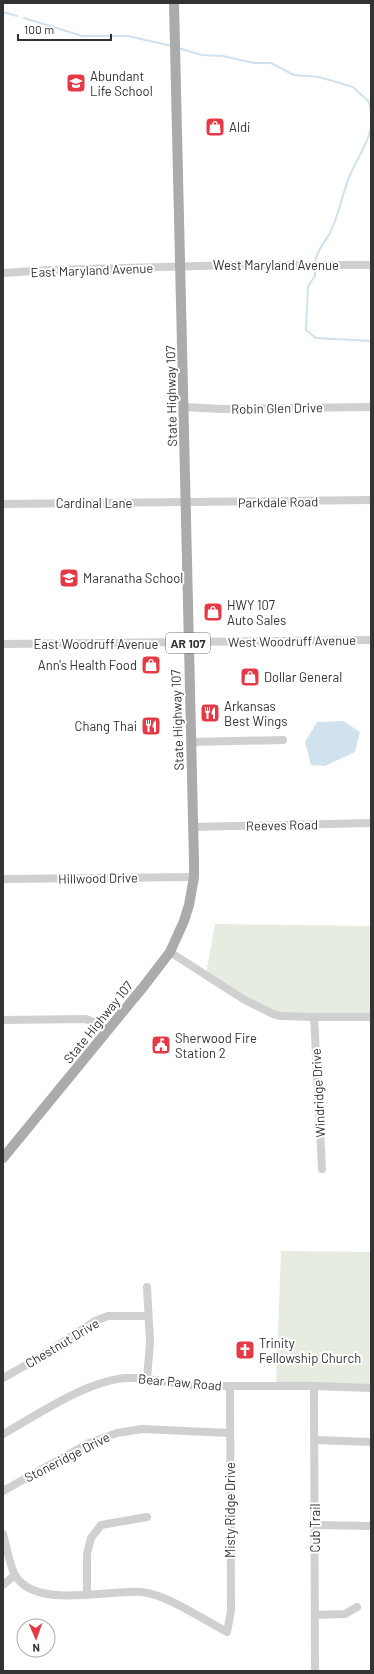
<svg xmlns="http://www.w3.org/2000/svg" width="374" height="1674" font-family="Barlow,sans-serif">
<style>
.green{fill:#e6ecdf}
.water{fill:#cfe2ee}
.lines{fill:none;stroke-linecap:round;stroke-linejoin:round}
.stream{stroke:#cfe2ee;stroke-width:2}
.minor{stroke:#d0d0d0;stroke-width:8}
.major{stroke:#ababab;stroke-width:10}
.labels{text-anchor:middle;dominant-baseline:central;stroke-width:4;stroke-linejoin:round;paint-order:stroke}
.shield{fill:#fff;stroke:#707070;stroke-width:1}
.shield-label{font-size:12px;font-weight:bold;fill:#333}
.poi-label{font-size:13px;fill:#333;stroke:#fff;text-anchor:start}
.street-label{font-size:13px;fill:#333;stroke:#fff}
</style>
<rect width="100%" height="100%" fill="#fff"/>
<g class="green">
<path d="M215,924L371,926V1017L281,1016L206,974Z"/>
<path d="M281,1251L371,1252V1388L276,1386Z"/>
</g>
<path class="water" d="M343,721L360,732L355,752L325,766L311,765L305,742L317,722Z"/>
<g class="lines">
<g class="stream">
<path d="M3,12L17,16"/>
<path d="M24,18L82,36H128L172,46"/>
<path d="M178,48L202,55L223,56L254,63H271L294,75L319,77L353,87L369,102L371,111"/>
<path d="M315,263C316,252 324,243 330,233C339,215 342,194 350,175C357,159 367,145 371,128"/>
<path d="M315,268V276L308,286L306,330L316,338L371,341"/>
</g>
<g class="minor">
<path d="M3,273L49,270L236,265H371"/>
<path d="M184,407L221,409L371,407"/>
<path d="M3,504L371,500"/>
<path d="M3,644L371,640"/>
<path d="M191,742L283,740"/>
<path d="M193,827L371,823"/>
<path d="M3,879L194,877"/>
<path d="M170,952L243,999L273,1014L281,1016L314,1017H371"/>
<path d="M314,1017L322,1169"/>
<path d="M3,1020L86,1019L94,1022L108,1030"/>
<path d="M3,1378L35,1360L95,1321L108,1316H148"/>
<path d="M147,1379L150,1342L147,1287"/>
<path d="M314,1386L315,1671"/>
<path d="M3,1434C37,1415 89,1379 128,1378C152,1377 176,1385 201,1386H314L371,1388"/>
<path d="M315,1440L371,1442"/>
<path d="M3,1491L89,1443L117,1433L142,1429L230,1433"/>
<path d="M315,1525L371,1526"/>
<path d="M3,1534C6,1545 10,1566 15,1575C35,1610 109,1589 142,1592C168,1595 204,1620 227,1632L231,1611L230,1387"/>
<path d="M3,1585L15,1575"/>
<path d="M87,1594V1554L91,1538L101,1525L147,1517"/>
<path d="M315,1615L345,1614L357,1607"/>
</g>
<path class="major" d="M3,1158L144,986L170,952L184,921L189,905L194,877V862L174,3"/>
</g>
<defs>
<g id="school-square" transform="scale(1)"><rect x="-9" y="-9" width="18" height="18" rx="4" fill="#e63946" stroke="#fff"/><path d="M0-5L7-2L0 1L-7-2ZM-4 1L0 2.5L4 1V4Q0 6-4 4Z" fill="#fff"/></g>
<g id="shop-square" transform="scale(1)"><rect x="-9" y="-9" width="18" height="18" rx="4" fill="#e63946" stroke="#fff"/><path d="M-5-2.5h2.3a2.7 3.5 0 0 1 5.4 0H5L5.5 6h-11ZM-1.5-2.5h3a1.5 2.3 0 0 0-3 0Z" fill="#fff"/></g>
<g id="restaurant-square" transform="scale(1)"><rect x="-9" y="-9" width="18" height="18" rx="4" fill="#e63946" stroke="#fff"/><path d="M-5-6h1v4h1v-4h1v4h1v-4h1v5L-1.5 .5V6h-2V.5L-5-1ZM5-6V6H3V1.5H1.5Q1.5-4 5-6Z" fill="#fff"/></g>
<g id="civic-square" transform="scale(1)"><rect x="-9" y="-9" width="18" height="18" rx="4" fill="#e63946" stroke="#fff"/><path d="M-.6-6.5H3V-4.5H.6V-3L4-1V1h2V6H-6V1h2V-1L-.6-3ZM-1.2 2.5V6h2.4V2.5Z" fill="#fff"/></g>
<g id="church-square" transform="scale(1)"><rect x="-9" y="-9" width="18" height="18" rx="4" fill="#e63946" stroke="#fff"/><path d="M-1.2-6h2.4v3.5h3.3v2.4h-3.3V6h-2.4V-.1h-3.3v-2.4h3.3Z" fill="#fff"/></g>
</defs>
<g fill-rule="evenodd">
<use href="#school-square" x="76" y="83"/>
<use href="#shop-square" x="215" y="127"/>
<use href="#school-square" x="69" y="578"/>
<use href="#shop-square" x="213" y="612"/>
<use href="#shop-square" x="151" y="665"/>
<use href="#shop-square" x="250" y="677"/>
<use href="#restaurant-square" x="210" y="713"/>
<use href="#restaurant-square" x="151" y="726"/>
<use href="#civic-square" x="161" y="1045"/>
<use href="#church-square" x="245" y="1350"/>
</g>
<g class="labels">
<rect class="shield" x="166" y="633" width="44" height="20" rx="3"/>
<g class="shield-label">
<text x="188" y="643">AR 107</text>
</g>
<g class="poi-label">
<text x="90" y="76">Abundant<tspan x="90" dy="15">Life School</tspan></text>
<text x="229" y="127">Aldi</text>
<text x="83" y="578">Maranatha School</text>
<text x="227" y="605">HWY 107<tspan x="227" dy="15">Auto Sales</tspan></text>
<text x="137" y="665" text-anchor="end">Ann's Health Food</text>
<text x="264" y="677">Dollar General</text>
<text x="224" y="706">Arkansas<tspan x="224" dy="15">Best Wings</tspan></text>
<text x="137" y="726" text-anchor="end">Chang Thai</text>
<text x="175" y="1038">Sherwood Fire<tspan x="175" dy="15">Station 2</tspan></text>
<text x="259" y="1343">Trinity<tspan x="259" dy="15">Fellowship Church</tspan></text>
</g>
<g class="street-label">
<text x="276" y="265">West Maryland Avenue</text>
<text transform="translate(92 270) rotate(-2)">East Maryland Avenue</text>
<text transform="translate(171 396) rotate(-91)">State Highway 107</text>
<text transform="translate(277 408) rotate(-1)">Robin Glen Drive</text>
<text transform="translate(278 502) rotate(-1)">Parkdale Road</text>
<text x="94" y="503">Cardinal Lane</text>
<text transform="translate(292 641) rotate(-1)">West Woodruff Avenue</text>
<text x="96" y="644">East Woodruff Avenue</text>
<text transform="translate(177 720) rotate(-92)">State Highway 107</text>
<text transform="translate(282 825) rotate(-1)">Reeves Road</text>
<text transform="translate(98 878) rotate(-1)">Hillwood Drive</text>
<text transform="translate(98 1022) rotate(-51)">State Highway 107</text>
<text transform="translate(318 1093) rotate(-93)">Windridge Drive</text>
<text transform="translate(62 1343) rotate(-31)">Chestnut Drive</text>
<text transform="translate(180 1382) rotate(5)">Bear Paw Road</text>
<text transform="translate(67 1457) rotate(-27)">Stoneridge Drive</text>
<text transform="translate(230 1510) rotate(-90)">Misty Ridge Drive</text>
<text transform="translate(315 1528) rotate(-90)">Cub Trail</text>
</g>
</g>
<rect width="374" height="1674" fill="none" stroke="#333333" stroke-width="8"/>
<g transform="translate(36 1638) rotate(178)"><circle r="19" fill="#ffffff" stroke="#adadad"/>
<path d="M0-3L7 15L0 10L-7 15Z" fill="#e63946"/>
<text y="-6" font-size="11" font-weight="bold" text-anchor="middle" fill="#333333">N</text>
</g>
<path d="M18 34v6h93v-6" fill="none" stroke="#333333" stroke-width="2"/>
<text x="24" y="34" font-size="12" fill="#333333" stroke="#ffffff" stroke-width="3" paint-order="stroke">100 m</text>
</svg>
